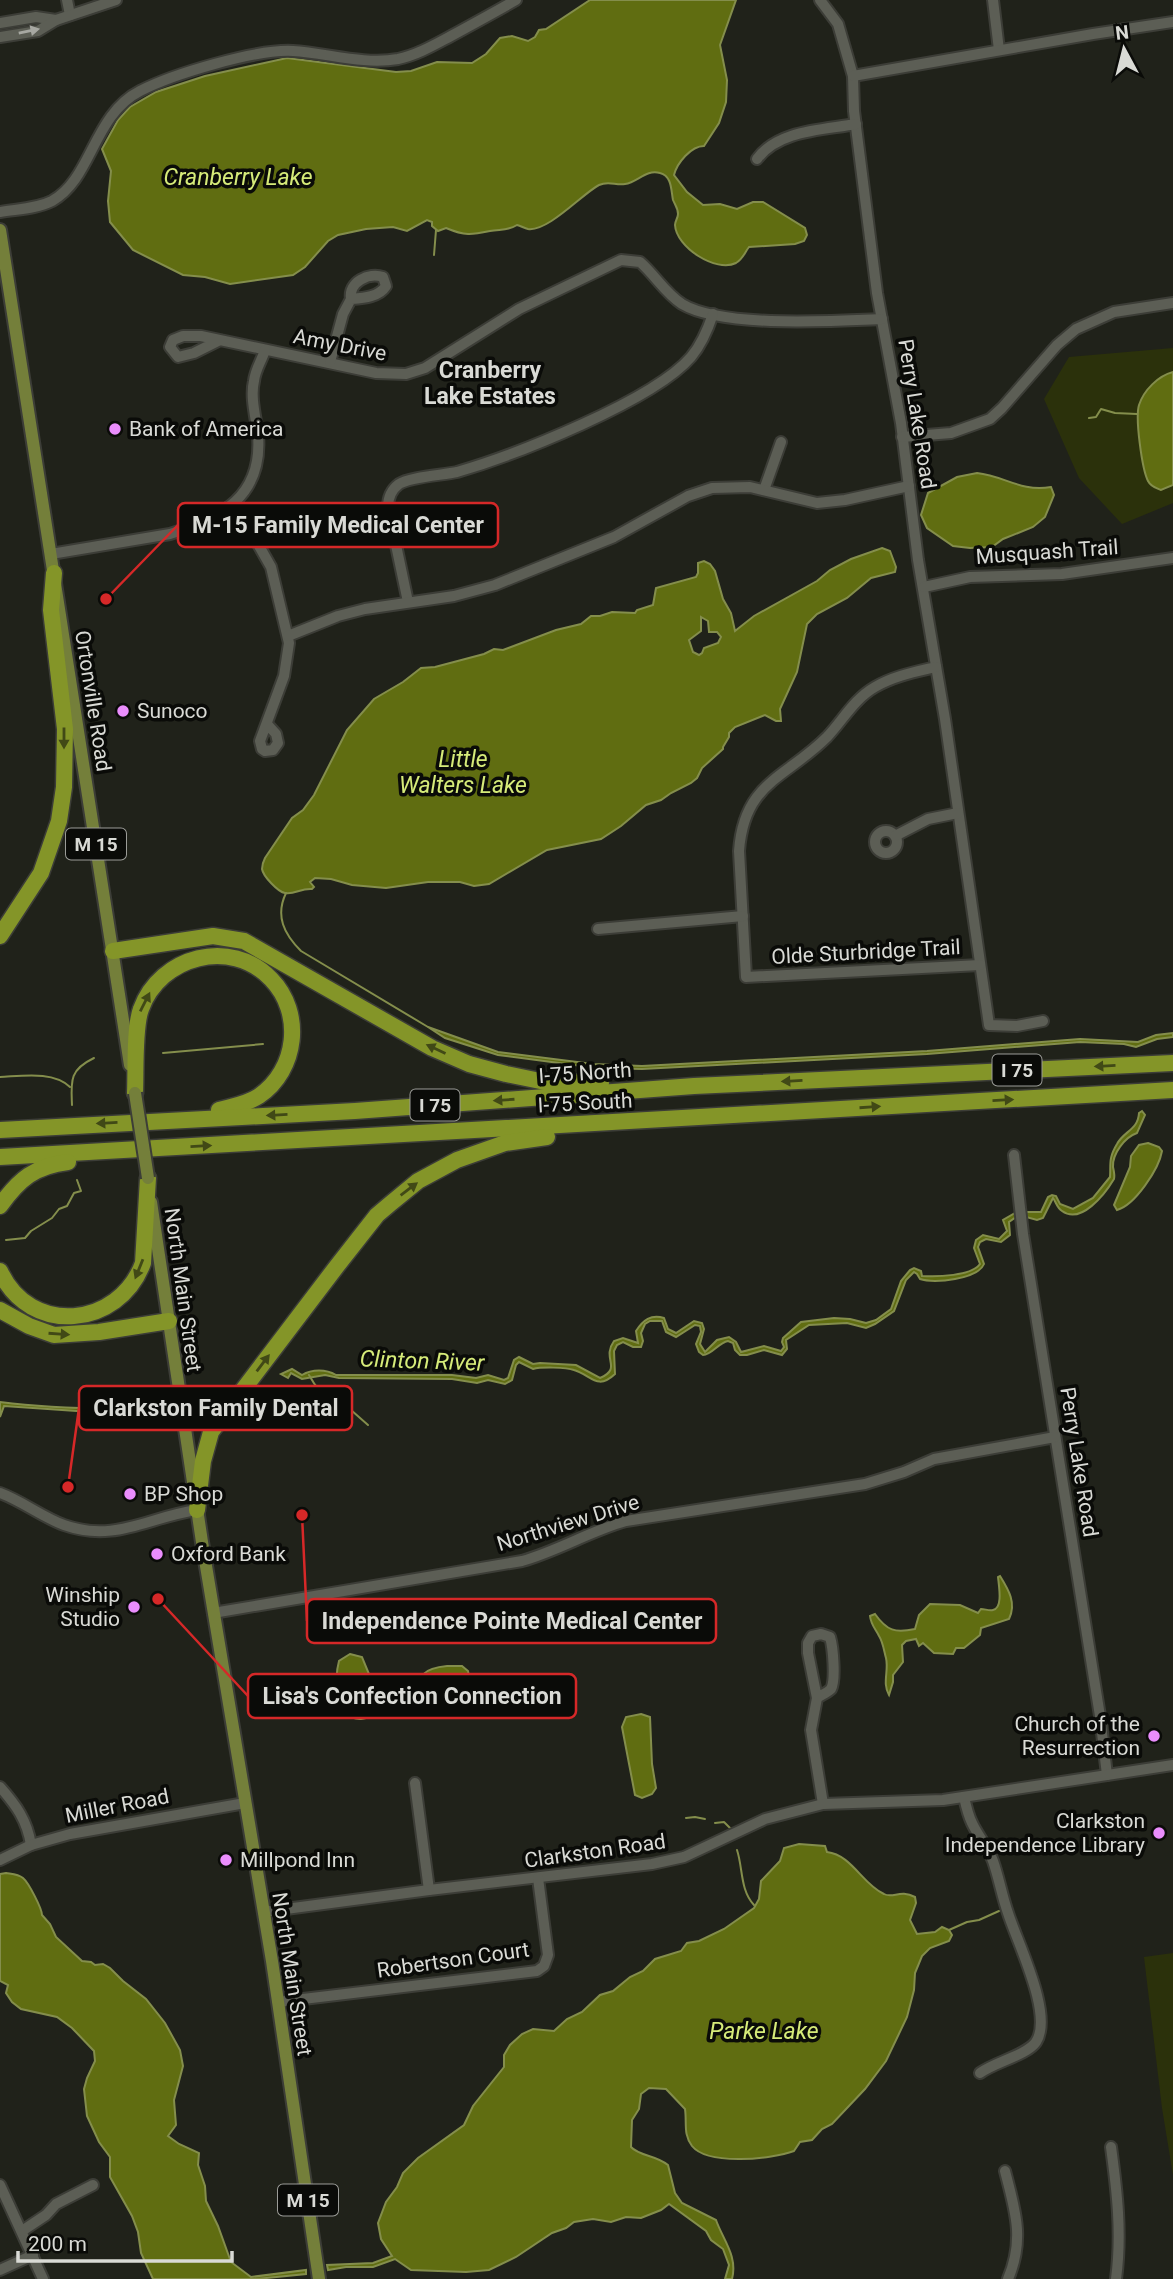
<svg xmlns="http://www.w3.org/2000/svg" width="1173" height="2279" font-family="Roboto,sans-serif">
<style>
.green{fill:#2b310b}
.water{fill:#606d11;stroke:#848e4c;stroke-width:2;fill-rule:evenodd}
.lines{fill:none;stroke-linecap:round;stroke-linejoin:round}
.stream{stroke:#848e4c;stroke-width:2}
.minor-casing{stroke:#3c3d37;stroke-width:14}
.major-casing{stroke:#3c3d37;stroke-width:16}
.highway-casing{stroke:#3c3d37;stroke-width:19}
.minor{stroke:#5c5e55;stroke-width:10}
.major{stroke:#747f3a;stroke-width:12}
.highway{stroke:#849528;stroke-width:16}
.major-bridge-casing{stroke:#3c3d37;stroke-width:16;stroke-linecap:butt}
.major-bridge{stroke:#747f3a;stroke-width:12}
.oneway{fill:#a7a8a2}
.oneway2{fill:#414916}
.poi-dot{fill:#ea8dfc;stroke:#0a0b08;stroke-width:2.5}
.labels{text-anchor:middle;dominant-baseline:central;stroke-width:7;stroke-linejoin:round;paint-order:stroke}
.shield{fill:#0a0b08;stroke:#9b9c98;stroke-width:2}
.shield-label{font-size:19px;font-weight:bold;fill:#d9dad5}
.street-label{font-size:21px;fill:#d9dad5;stroke:#0a0b08}
.poi-label{font-size:21px;fill:#d9dad5;stroke:#0a0b08;text-anchor:start}
.water-label{font-size:23px;font-style:italic;fill:#d6eb79;stroke:#0a0b08}
.neighbourhood-label{font-size:23px;font-weight:bold;fill:#d9dad5;stroke:#0a0b08}
.leader{fill:none;stroke:#d62828;stroke-width:2.5}
.callout-dot{fill:#d62828;stroke:#0a0b08;stroke-width:2.5}
.callout{fill:#0a0b08;stroke:#d62828;stroke-width:2.5}
.callout-label{font-size:23px;text-anchor:middle;font-weight:bold;fill:#d9dad5}
</style>
<rect width="100%" height="100%" fill="#20221a"/>
<g class="green">
<path d="M1173,348V372L1156,380L1145,393L1137,414L1145,471L1165,490L1173,485V503L1122,524L1079,478L1044,399L1069,357Z"/>
<path d="M1173,1953V2175L1162,2108L1144,1957Z"/>
</g>
<g class="water">
<path d="M590,0H736L720,45L727,80L726,102L719,123L704,146C691,146 677,163 674,175L687,192L703,205L720,204L737,209L753,202H763L805,228L807,235L804,241L795,244L749,247C745,252 743,259 736,263C716,273 676,247 675,225C675,221 678,218 678,214C678,208 675,205 673,200C671,190 672,176 660,173C646,169 638,182 625,184C616,186 609,180 599,185C582,194 548,232 528,229C524,228 521,226 517,225C508,231 500,229 490,231C471,235 465,236 446,228L438,231L432,226V222L427,220L407,231L393,227L366,229L338,235L328,241L305,267L293,275L230,284L205,277L183,275L133,250L110,222L108,201L111,171L102,149L118,120L130,107L156,92L205,76L287,58L396,72L411,71L437,62L472,63L486,54L500,38L512,36L528,41L535,37L539,30L546,29Z"/>
<path d="M1173,372V485L1161,490C1156,488 1151,487 1148,481C1142,469 1135,418 1139,405C1144,390 1158,376 1173,372Z"/>
<path d="M977,473C1005,476 1020,492 1051,487L1054,495L1045,517L1033,527L1003,539L992,547L970,548L953,546L927,528L921,515L928,493L957,477Z"/>
<path d="M882,548L890,551L896,567L895,572L871,578L847,598L817,614L807,624L797,672L780,709L781,721H776L765,715L735,727L729,733V737L723,747V749L702,768L697,778L691,783L671,793L661,800L646,805L621,826L601,839L547,850L489,884L474,886L460,882H428L386,888L352,885L331,879L315,878L310,882L314,887L312,889C301,888 294,895 285,893C278,892 263,876 262,869C262,864 263,862 265,858L292,818L303,810L314,795L347,730L374,699L403,682L421,668L435,667L484,654L494,649L503,650L556,630L581,624L591,616H600L612,612L635,613L637,610L653,605L656,588L696,577L698,573V563L704,561L710,564L715,571L723,599L731,613L735,631L754,616L817,581L830,570L851,559ZM701,617L708,621L709,632H717L721,637L718,643L704,648L702,653L699,655L693,652L689,640L701,631Z"/>
<path d="M428,1027L498,1052L593,1064L642,1066L927,1051L1080,1039L1138,1042L1156,1035L1173,1033V1037L1157,1039L1136,1047L1124,1044L1080,1042L927,1054L642,1069L597,1068L498,1055L445,1038Z"/>
<path d="M1142,1111L1145,1115L1137,1133C1125,1137 1112,1154 1113,1167C1114,1172 1115,1175 1114,1179C1105,1194 1081,1225 1062,1211C1057,1208 1056,1202 1053,1198L1043,1218L1037,1220L1026,1217L1025,1212H1041L1048,1197L1052,1195L1056,1196L1060,1204L1073,1209L1093,1198L1110,1177C1111,1164 1108,1159 1117,1144C1124,1131 1138,1130 1139,1113Z"/>
<path d="M1148,1143L1159,1147L1162,1151C1159,1169 1135,1205 1117,1210L1114,1205L1130,1167L1131,1156L1139,1145Z"/>
<path d="M1015,1213L1016,1217L1009,1222L1010,1235L1001,1242L986,1239L980,1242L978,1247L984,1264C978,1279 934,1284 920,1279L917,1274L914,1272L906,1280L894,1311L875,1324L866,1328L847,1323L809,1325L786,1340L787,1349L782,1355L764,1350L747,1355H740L735,1350L733,1343L728,1341C718,1343 712,1355 703,1355L699,1352L696,1344L701,1332L700,1326L695,1325L676,1337L666,1332L662,1321H650L645,1324L641,1333L643,1341L641,1347H633L623,1342L617,1345L614,1351L615,1374C597,1391 591,1375 574,1370C566,1367 540,1367 533,1369L519,1362L516,1365L512,1380L505,1384L488,1380L477,1383L452,1379L339,1378L325,1375L302,1379L291,1373L288,1378L281,1374L292,1369L302,1375C312,1369 326,1369 336,1375H452L476,1378L488,1375L504,1380L508,1378L514,1360L519,1357L533,1364L540,1363L576,1365L600,1378C623,1368 601,1359 614,1341L623,1338L638,1343L636,1331C643,1320 651,1314 664,1318L668,1329L676,1333L694,1321L702,1323L704,1329L700,1344L705,1352L717,1340L729,1337L736,1342L741,1352L764,1346L781,1351L784,1347L782,1342L783,1338L801,1322L834,1318L850,1319L866,1323L876,1320L891,1309L901,1281L910,1270L914,1268L921,1271L922,1276C936,1277 972,1276 980,1264L974,1248L976,1240L983,1235L999,1239L1007,1231L1003,1220Z"/>
<path d="M0,1402C46,1408 91,1409 137,1408C146,1408 155,1405 164,1405L165,1409L91,1412L4,1406L0,1417Z"/>
<path d="M1000,1576C1008,1589 1017,1603 1009,1619L981,1628L980,1635L964,1648H956L953,1654L934,1653L923,1643L919,1646L916,1639L906,1641L902,1645L903,1662L893,1675V1682L889,1695C882,1683 889,1671 886,1658C884,1651 883,1642 879,1636C875,1628 871,1625 870,1616L875,1614C887,1631 895,1633 915,1629L919,1615L930,1604L960,1605L978,1613L981,1609C985,1609 989,1611 993,1610C1003,1608 999,1587 998,1577Z"/>
<path d="M350,1654L362,1657L371,1679C392,1682 417,1669 406,1705C398,1709 389,1706 380,1710C373,1713 370,1719 361,1719C334,1720 334,1679 339,1661Z"/>
<path d="M447,1666H462L468,1671L470,1682C461,1695 435,1706 420,1698C415,1675 425,1668 447,1666Z"/>
<path d="M641,1714L650,1717L652,1764L656,1788L652,1794L642,1798L635,1795L622,1727L626,1717Z"/>
<path d="M799,1844L825,1846L827,1852C852,1855 862,1884 884,1894C893,1899 900,1889 915,1897L916,1903L910,1920L917,1934L935,1932L942,1927L949,1930L952,1935L949,1941L930,1948L922,1956L915,1973L914,1990L907,2017L886,2061L865,2089L832,2124L822,2129L812,2140L800,2142L794,2151C772,2159 708,2166 692,2146C683,2134 687,2123 685,2109L666,2089L649,2088L641,2094L639,2109L632,2120L631,2147C639,2156 656,2155 668,2165L675,2193L682,2203L716,2220C723,2240 738,2256 732,2279H725L729,2265L723,2249L711,2240L706,2231L669,2204L661,2210L641,2218L626,2217L611,2222L593,2219L574,2222L566,2228L552,2233L516,2257L489,2270L466,2272L411,2270L395,2259L373,2267H346L328,2270L327,2265L373,2263L392,2256L381,2239L378,2223L386,2202L397,2187L403,2173L418,2158L464,2125L473,2106L504,2067V2055L510,2045L522,2034L533,2029L554,2031L567,2019L582,2012L600,1995L613,1991L630,1977L643,1971L655,1959L681,1951L687,1943L699,1941L724,1929L754,1908L759,1899L761,1881L780,1861L784,1848Z"/>
<path d="M6,1873C12,1874 18,1874 23,1878C29,1883 42,1909 42,1915L50,1924L56,1937L82,1961L91,1962L95,1965L103,1964L110,1968L123,1981L146,1999L165,2023L180,2050L183,2066L174,2100L176,2125L168,2136L179,2144L199,2153L198,2165L205,2186L206,2201L218,2226L231,2262L251,2277L306,2270V2274L257,2279H153L141,2253L138,2232L132,2216L110,2177V2157L99,2142L87,2116L84,2089L87,2078L95,2061L94,2051L72,2028L57,2017L21,2009L12,2002L6,1993L8,1985L0,1981V1874Z"/>
</g>
<g class="lines">
<g class="stream">
<path d="M434,255L436,230"/>
<path d="M1089,418L1096,417L1101,409L1115,413L1137,414"/>
<path d="M286,893C275,916 284,934 301,951L428,1027"/>
<path d="M163,1053L263,1044"/>
<path d="M0,1077C23,1076 53,1071 70,1087"/>
<path d="M72,1105C71,1081 69,1070 94,1058"/>
<path d="M6,1240L25,1238L31,1231L52,1218L59,1209L67,1206L74,1193L81,1191L77,1180"/>
<path d="M309,1375C315,1386 321,1395 332,1402L339,1396H344L351,1410L368,1425"/>
<path d="M686,1818L695,1817L705,1819"/>
<path d="M715,1823L724,1822L730,1828"/>
<path d="M737,1850C743,1868 740,1890 754,1905"/>
<path d="M949,1930L967,1922L979,1920L999,1911"/>
</g>
<g class="minor-casing">
<g id="minor">
<path d="M67,0L70,15"/>
<path d="M820,0L838,24L853,76L854,111L877,293L901,423L918,560L945,719L989,1025L1017,1026L1043,1021"/>
<path d="M993,0L999,50"/>
<path d="M0,23L36,17L56,20"/>
<path d="M0,37L38,31L56,20L116,0"/>
<path d="M853,76L1093,34L1173,22"/>
<path d="M757,159C778,130 823,130 856,124"/>
<path d="M0,212C17,209 36,209 52,201C92,179 93,115 140,91C173,74 256,49 293,51C327,53 363,65 398,59C417,55 434,45 451,36C473,24 495,12 516,0"/>
<path d="M220,340L194,353L178,357L170,347L173,340L183,336H201L376,373L406,374L425,368L519,309L621,260L640,262C655,275 665,293 682,304C722,328 834,321 882,319"/>
<path d="M330,362L343,314L351,299C364,298 379,297 386,286L383,277C369,272 348,282 351,299"/>
<path d="M902,437L951,433L990,419L1002,408L1057,345L1076,329L1114,312L1173,303"/>
<path d="M764,490L781,442"/>
<path d="M229,507L254,537L271,567L289,643L284,676L260,741L262,749L265,751L273,750L278,743L276,734L267,724"/>
<path d="M51,554L170,534C222,518 263,496 258,435C256,418 250,397 254,381C255,370 262,360 265,350"/>
<path d="M924,587L970,577L1062,574L1173,558"/>
<path d="M408,602L388,507C388,498 391,490 399,484C409,477 443,475 457,472C515,455 653,401 691,357C702,344 708,329 713,314"/>
<path d="M288,636L338,616L365,609L454,596L495,585L614,537L688,496L712,488L750,487L817,503L845,500L909,486"/>
<path d="M936,667C915,672 894,676 875,687C854,699 843,720 827,737C786,778 744,782 739,851L746,977L980,965"/>
<circle cx="886" cy="842" r="11"/>
<path d="M895,836L928,819L958,813"/>
<path d="M598,929L743,916"/>
<path d="M1014,1155L1023,1234L1100,1716L1107,1775"/>
<path d="M0,1493C22,1501 42,1517 64,1525C115,1543 148,1517 197,1510"/>
<path d="M213,1613L522,1561C558,1551 590,1531 626,1521L865,1484L904,1472L934,1459L1055,1437"/>
<path d="M817,1698C821,1695 827,1693 831,1689C836,1680 833,1647 830,1637L821,1634L812,1636L808,1643V1653L817,1698L811,1730L823,1804"/>
<path d="M415,1783L429,1890"/>
<path d="M0,1787C16,1805 27,1820 31,1845"/>
<path d="M964,1797C966,1806 968,1815 972,1823C978,1836 988,1847 993,1861C999,1878 1002,1896 1008,1913C1017,1942 1054,2015 1036,2042C1027,2055 995,2062 980,2073"/>
<path d="M0,1860L31,1845L70,1834L245,1803"/>
<path d="M263,1912L429,1890L652,1864L684,1857L765,1819L823,1804L943,1800L1173,1765"/>
<path d="M278,2002L537,1971L544,1966L548,1955L538,1878"/>
<path d="M1111,2147C1117,2191 1122,2234 1116,2279"/>
<path d="M1005,2171C1015,2210 1025,2239 1008,2279"/>
<path d="M0,2185L43,2279"/>
<path d="M22,2231L46,2215L56,2204L93,2185"/>
<path d="M0,2270L33,2255"/>
</g>
</g>
<g class="major-casing">
<g id="major">
<path d="M0,230L130,1065"/>
<path d="M151,1202L202,1542L272,1961L319,2279"/>
</g>
</g>
<g class="highway-casing">
<g id="highway">
<path d="M0,936L41,873L59,821L64,787L65,729L51,610L54,573"/>
<path d="M113,951L213,936L244,941L432,1048L469,1064L506,1074L545,1082L601,1083"/>
<path d="M135,1093C136,1072 134,1027 141,1009C160,956 231,937 271,979C304,1013 297,1070 259,1096C247,1104 233,1106 219,1110"/>
<path d="M0,1130L355,1111L694,1086L1173,1063"/>
<path d="M0,1157L1173,1090"/>
<path d="M0,1206C19,1179 35,1166 68,1162"/>
<path d="M0,1271C30,1337 119,1328 143,1263L148,1178"/>
<path d="M0,1310L29,1326L54,1335L99,1332L169,1321"/>
<path d="M197,1510L203,1461L211,1432L337,1266L377,1215L390,1204L418,1181L457,1160L505,1143L547,1137"/>
</g>
</g>
<use href="#minor" class="minor"/>
<use href="#major" class="major"/>
<use href="#highway" class="highway"/>
<g class="major-bridge-casing">
<path id="major-bridge" d="M135,1093L148,1178"/>
</g>
<use href="#major-bridge" class="major-bridge"/>
</g>
<defs><path id="oneway-solid" d="M-6-.8H1V-3.2L6.5 0L1 3.2V.8H-6Z" transform="scale(1.75)"/></defs>
<use class="oneway" href="#oneway-solid" transform="translate(29 31) rotate(-12)"/>
<g class="oneway2">
<use href="#oneway-solid" transform="translate(64 738) rotate(90)"/>
<use href="#oneway-solid" transform="translate(145 1002) rotate(-63)"/>
<use href="#oneway-solid" transform="translate(436 1049) rotate(-155)"/>
<use href="#oneway-solid" transform="translate(1105 1066) rotate(177)"/>
<use href="#oneway-solid" transform="translate(792 1081) rotate(177)"/>
<use href="#oneway-solid" transform="translate(504 1100) rotate(176)"/>
<use href="#oneway-solid" transform="translate(1003 1100) rotate(-3)"/>
<use href="#oneway-solid" transform="translate(870 1107) rotate(-4)"/>
<use href="#oneway-solid" transform="translate(277 1115) rotate(177)"/>
<use href="#oneway-solid" transform="translate(107 1123) rotate(177)"/>
<use href="#oneway-solid" transform="translate(201 1146) rotate(-3)"/>
<use href="#oneway-solid" transform="translate(409 1189) rotate(-37)"/>
<use href="#oneway-solid" transform="translate(139 1269) rotate(112)"/>
<use href="#oneway-solid" transform="translate(59 1334) rotate(4)"/>
<use href="#oneway-solid" transform="translate(263 1363) rotate(-53)"/>
</g>
<g class="poi-dot">
<circle cx="115" cy="429" r="7"/>
<circle cx="123" cy="711" r="7"/>
<circle cx="130" cy="1494" r="7"/>
<circle cx="157" cy="1554" r="7"/>
<circle cx="134" cy="1607" r="7"/>
<circle cx="1154" cy="1736" r="7"/>
<circle cx="1159" cy="1833" r="7"/>
<circle cx="226" cy="1860" r="7"/>
</g>
<g class="labels">
<g class="shield">
<rect x="66" y="828.5" width="60" height="31" rx="5"/>
<rect x="992.5" y="1054.5" width="49" height="31" rx="5"/>
<rect x="410.5" y="1089.5" width="49" height="31" rx="5"/>
<rect x="278" y="2184.5" width="60" height="31" rx="5"/>
</g>
<g class="shield-label">
<text x="96" y="844">M 15</text>
<text x="1017" y="1070">I 75</text>
<text x="435" y="1105">I 75</text>
<text x="308" y="2200">M 15</text>
</g>
<g class="street-label">
<text transform="translate(340 345) rotate(11)">Amy Drive</text>
<text transform="translate(917 414) rotate(81)">Perry Lake Road</text>
<text transform="translate(1047 552) rotate(-4)">Musquash Trail</text>
<text transform="translate(93 701) rotate(81)">Ortonville Road</text>
<text transform="translate(866 952) rotate(-3)">Olde Sturbridge Trail</text>
<text transform="translate(585 1073) rotate(-4)">I-75 North</text>
<text transform="translate(585 1103) rotate(-3)">I-75 South</text>
<text transform="translate(183 1290) rotate(82)">North Main Street</text>
<text transform="translate(1079 1462) rotate(81)">Perry Lake Road</text>
<text transform="translate(568 1523) rotate(-17)">Northview Drive</text>
<text transform="translate(117 1806) rotate(-11)">Miller Road</text>
<text transform="translate(595 1851) rotate(-8)">Clarkston Road</text>
<text transform="translate(453 1960) rotate(-8)">Robertson Court</text>
<text transform="translate(292 1974) rotate(81)">North Main Street</text>
</g>
<g class="poi-label">
<text x="129" y="429">Bank of America</text>
<text x="137" y="711">Sunoco</text>
<text x="144" y="1494">BP Shop</text>
<text x="171" y="1554">Oxford Bank</text>
<text x="120" y="1595" text-anchor="end">Winship<tspan x="120" dy="24">Studio</tspan></text>
<text x="1140" y="1724" text-anchor="end">Church of the<tspan x="1140" dy="24">Resurrection</tspan></text>
<text x="1145" y="1821" text-anchor="end">Clarkston<tspan x="1145" dy="24">Independence Library</tspan></text>
<text x="240" y="1860">Millpond Inn</text>
</g>
<g class="water-label">
<text x="238" y="177">Cranberry Lake</text>
<text x="463" y="759">Little<tspan x="463" dy="26">Walters Lake</tspan></text>
<text transform="translate(422 1361) rotate(2)">Clinton River</text>
<text x="764" y="2031">Parke Lake</text>
</g>
<g class="neighbourhood-label">
<text x="490" y="370">Cranberry<tspan x="490" dy="26">Lake Estates</tspan></text>
</g>
</g>
<path class="leader" d="M106 599L178 525M68 1487L79 1408M302 1515L307 1621M158 1599L248 1696"/>
<g class="callout-dot">
<circle cx="106" cy="599" r="7"/>
<circle cx="68" cy="1487" r="7"/>
<circle cx="302" cy="1515" r="7"/>
<circle cx="158" cy="1599" r="7"/>
</g>
<g class="callout">
<rect x="178" y="503" width="320" height="44" rx="7"/>
<rect x="79" y="1386" width="273" height="44" rx="7"/>
<rect x="307" y="1599" width="409" height="44" rx="7"/>
<rect x="248" y="1674" width="328" height="44" rx="7"/>
</g>
<g class="callout-label">
<text x="338" y="533">M-15 Family Medical Center</text>
<text x="216" y="1416">Clarkston Family Dental</text>
<text x="512" y="1629">Independence Pointe Medical Center</text>
<text x="412" y="1704">Lisa's Confection Connection</text>
</g>
<g transform="translate(1124 49) rotate(353)" stroke="#0a0b08" stroke-width="5" paint-order="stroke">
<path d="M0-5L12 26L0 18L-12 26Z" fill="#d9dad5"/>
<text y="-10" font-size="19" font-weight="bold" text-anchor="middle" fill="#d9dad5">N</text>
</g>
<path d="M18 2251v10h214v-10" fill="none" stroke="#d9dad5" stroke-width="3.5"/>
<text x="28" y="2251" font-size="21" fill="#d9dad5" stroke="#0a0b08" stroke-width="5" paint-order="stroke">200 m</text>
</svg>
